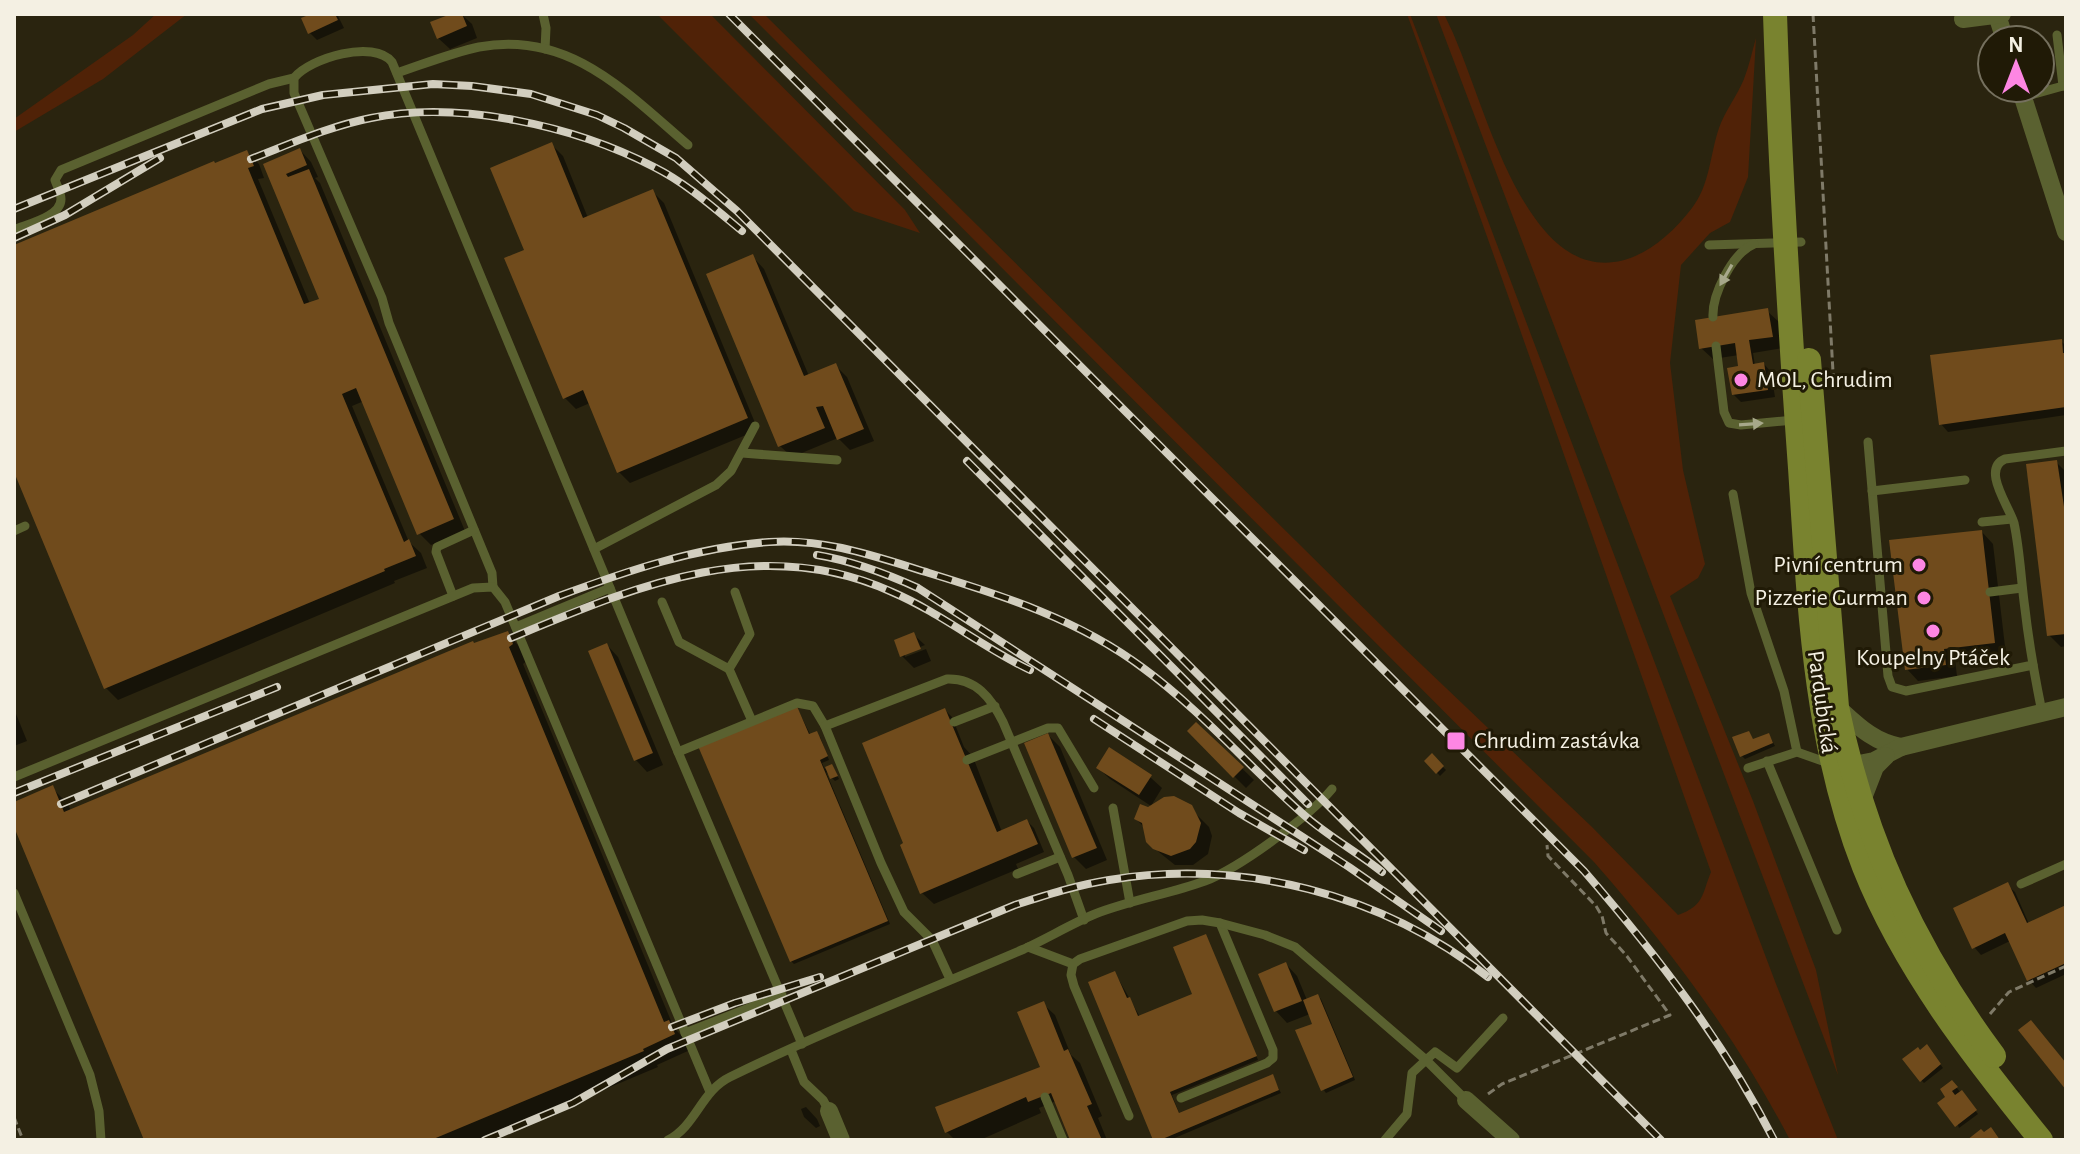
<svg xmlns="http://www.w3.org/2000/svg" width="2080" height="1154" font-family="'Alegreya Sans',sans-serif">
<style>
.green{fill:#502207}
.shadow{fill:#0007}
.building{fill:#704b1c}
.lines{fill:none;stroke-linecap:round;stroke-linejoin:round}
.path{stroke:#7f7a68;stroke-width:3;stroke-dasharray:8 4;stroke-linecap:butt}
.lane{stroke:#5a6130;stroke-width:9}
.street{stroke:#5a6130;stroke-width:18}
.secondary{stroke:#79832f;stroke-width:24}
.rail-casing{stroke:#d2cebf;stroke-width:8}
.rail{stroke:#201a06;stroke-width:5;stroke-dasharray:15;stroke-linecap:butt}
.oneway{fill:#a7a88a}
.poi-dot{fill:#fd86e3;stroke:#201a06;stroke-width:3}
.labels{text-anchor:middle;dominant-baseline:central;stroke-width:6;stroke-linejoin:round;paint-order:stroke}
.poi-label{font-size:24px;fill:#f4f0e3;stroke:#201a06;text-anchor:start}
.street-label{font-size:24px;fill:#f4f0e3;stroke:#201a06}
</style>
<rect width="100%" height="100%" fill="#2a240f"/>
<g class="green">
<path d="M156,14H187L103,79L14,132V119L133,35Z"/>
<path d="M657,14H710L905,210L920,233L854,211Z"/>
<path d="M749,14H764L1404,648L1592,827L1678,915C1704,906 1702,894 1711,872C1609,586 1511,299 1407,14H1410L1776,984L1838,1140H1790C1737,1038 1669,948 1594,862Z"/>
<path d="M1436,14H1444L1453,33C1480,96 1501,180 1545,231C1595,289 1653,259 1692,208C1710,185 1710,154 1719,128C1725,111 1737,96 1744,79C1749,66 1752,52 1756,38L1748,177L1730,222L1710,233L1681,265L1670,363L1683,470L1705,564L1698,578L1670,596L1753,801L1816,970L1838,1075Z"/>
</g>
<g class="shadow">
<path d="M316,14H337L344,28L317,40L310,33Z"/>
<path d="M456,14H461L472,24L477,38L450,49L438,38Z"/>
<path d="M551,144L563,156L588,218L652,191L664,203L758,430L630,483L619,472L590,403L576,409L565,398L527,251Z"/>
<path d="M300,150L311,162L318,177L315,178L320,183L465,531L431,545L419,533L364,401L352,406L409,542L421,553L427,568L394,581L395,583L118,700L106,688L14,467V248L247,152L259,164L264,178L258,179L310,304L321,300L265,165Z"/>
<path d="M753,257L764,269L809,376L835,365L847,377L874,441L850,450L838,438L792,457L780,446Z"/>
<path d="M1767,311L1779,322L1783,348L1753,353L1755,366L1764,364L1771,372L1775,397L1741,402L1733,394L1743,368L1739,355L1713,359L1701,348Z"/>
<path d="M2061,341L2066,346V415L1948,432L1941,424Z"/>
<path d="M2056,462L2066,472V646L2061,647L2049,635Z"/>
<path d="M1982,532L1993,544L2006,655L1955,660L1957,676L1918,681L1907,669Z"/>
<path d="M507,634L523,650L528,660L523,664L674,1028L684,1038L690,1050L657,1065L658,1067L484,1140H147L14,822V804L52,788L68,804L71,811Z"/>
<path d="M913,634L925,645L905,653V657L926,649L931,661L914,668L902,656Z"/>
<path d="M607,645L618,657L663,765L647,772L636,760Z"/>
<path d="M796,706L811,736L820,737L829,760L822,763L825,769L832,766L839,779L835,781L826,772L890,924L794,964L791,961Z"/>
<path d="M14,709L27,741L14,746Z"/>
<path d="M945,710L952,717L964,747L973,757L1002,832L1027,821L1034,828L1044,852L1016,864L1018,869L934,904L922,893Z"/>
<path d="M1196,724L1254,780L1246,788L1189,731Z"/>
<path d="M1749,733L1754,741L1769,735L1775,746L1745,759L1742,756Z"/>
<path d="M1048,735L1060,747L1107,860L1086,869L1074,857Z"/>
<path d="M1432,756L1446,770L1440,776L1427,761Z"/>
<path d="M1098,768L1150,777L1162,788L1151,806L1110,779Z"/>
<path d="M1183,801L1209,827L1212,836L1208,854L1193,865H1175L1160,853L1148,841L1145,828L1136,819L1148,810Z"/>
<path d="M2007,885L2015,892L2029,924L2066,907V974L2036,988L2029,980L2010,941L1981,955L1974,947Z"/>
<path d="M1206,936L1258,1060L1172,1095L1180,1115L1272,1076L1281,1093L1170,1140H1155L1115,973L1140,1017L1195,995Z"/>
<path d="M1286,964L1297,976L1307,1000L1318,996L1321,999L1355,1080L1326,1093L1323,1089L1315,1025L1310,1014L1287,1023L1276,1011Z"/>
<path d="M1043,1004L1055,1015L1071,1055L1080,1063L1102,1116L1098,1118L1107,1140H1072L1056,1101L1039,1108L1041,1113L980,1140H955L947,1132L1042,1068Z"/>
<path d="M1930,1050L1943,1068L1924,1083L1921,1080L1920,1052Z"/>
<path d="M1952,1082L1978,1114L1959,1128L1948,1097Z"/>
<path d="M806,1107L817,1119L820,1126L816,1128L804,1117L801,1109Z"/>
</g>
<g class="building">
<path d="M311,14H335L338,20L308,34L301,18Z"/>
<path d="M451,14H462L467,26L437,39L430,22Z"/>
<path d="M552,142L583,218L653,189L748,418L617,473L583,390L563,399L504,258L524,250L490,168Z"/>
<path d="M300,148L307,165L286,174L288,177L309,169L454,519L417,535L356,388L342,394L404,542L409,539L416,556L384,569L385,571L104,689L14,472V245L214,161L215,163L247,150L254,166L248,168L304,304L319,299L263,164Z"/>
<path d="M753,254L804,376L836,363L864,429L837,440L823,406L816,407L825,428L778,447L706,274Z"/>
<path d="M1768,308L1773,337L1749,340L1753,364L1764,362L1768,390L1732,395L1727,368L1738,366L1735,343L1699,349L1695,320Z"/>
<path d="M2062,339L2063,353H2066V407L1939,425L1930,355Z"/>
<path d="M2057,460L2066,520V634L2047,636L2026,464Z"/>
<path d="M1982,530L1995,643L1944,649L1946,665L1905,670L1889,540Z"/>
<path d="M508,631L513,644L509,647L664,1022L669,1020L675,1034L643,1049L644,1051L431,1140H144L14,827V802L53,785L64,812L473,641L474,643Z"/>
<path d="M914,632L921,649L900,657L894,640Z"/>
<path d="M607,643L653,753L634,761L588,651Z"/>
<path d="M796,704L809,734L817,731L828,756L820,760L888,921L790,962L698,746Z"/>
<path d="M945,708L997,832L1027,819L1038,844L920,894L900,845L903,843L862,743Z"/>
<path d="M1196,722L1244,767L1233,778L1187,731Z"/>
<path d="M1749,731L1753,739L1769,733L1773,743L1740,757L1732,737Z"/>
<path d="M1048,733L1097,848L1072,858L1024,743Z"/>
<path d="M1109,747L1152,775L1139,795L1096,768Z"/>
<path d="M1432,753L1444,766L1436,774L1424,761Z"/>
<path d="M832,764L838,776L830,779L825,767Z"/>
<path d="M1174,796L1192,805L1201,823L1196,842L1190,849L1171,856L1153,849L1146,842L1142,823L1134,819L1140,804L1148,807L1164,797Z"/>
<path d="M2008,882L2027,923L2066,905V963L2027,981L2005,933L1972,949L1953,908Z"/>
<path d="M1206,934L1257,1056L1170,1092L1179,1113L1273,1074L1279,1090L1160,1140H1153L1088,982L1115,971L1127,998L1130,997L1138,1016L1192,994L1173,947Z"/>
<path d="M1286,962L1302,1001L1274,1012L1258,974Z"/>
<path d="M1318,994L1353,1077L1321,1091L1295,1030L1312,1024L1303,1000Z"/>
<path d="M1044,1001L1064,1051L1068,1049L1092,1104L1087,1106L1102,1140H1070L1051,1093L1028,1102L1026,1097L945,1133L935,1107L1040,1067L1017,1012Z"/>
<path d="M2031,1020L2066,1063V1090L2018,1030Z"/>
<path d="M1927,1044L1941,1064L1920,1082L1902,1059L1918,1047L1920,1050Z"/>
<path d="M1952,1080L1958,1087L1952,1091L1955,1095L1962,1090L1977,1110L1955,1127L1937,1103L1945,1097L1940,1089Z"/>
<path d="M1991,1127L2000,1140H1967L1981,1129L1984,1132Z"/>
</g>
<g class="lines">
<g class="path">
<path d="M1813,14L1834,390"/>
<path d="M1990,1014L2009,992L2066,966"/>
<path d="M1488,1094L1502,1084L1670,1015L1626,955L1606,933L1602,916L1596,906L1548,856L1547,845"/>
<path d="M14,1117L23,1140"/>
</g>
<g class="lane">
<path d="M543,14L546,28L545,49"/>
<path d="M2057,35L2063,86H2066"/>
<path d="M397,73C424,64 451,53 479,47C569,30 626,92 688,145"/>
<path d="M2023,97L2063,86"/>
<path d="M14,230C27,224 61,217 61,199C61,193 57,186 55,180L61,170L269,84L294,78"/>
<path d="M1709,245L1801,242"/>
<path d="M1713,317C1712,295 1732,253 1754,244"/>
<path d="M1716,346L1724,412L1729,423L1741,425L1794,420"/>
<path d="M1868,442L1888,676L1892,687L1906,691L2033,665"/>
<path d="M742,453L837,460"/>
<path d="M1872,491L1965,480"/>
<path d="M1733,494L1751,593L1784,691L1797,752"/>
<path d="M1982,522L2012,519"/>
<path d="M14,531L25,526"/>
<path d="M594,549L716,485L731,471L755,426"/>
<path d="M493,587L492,573L389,323L382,298L294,93V78C310,58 374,39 392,62L678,752L802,1044"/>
<path d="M1990,592L2022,588"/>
<path d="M453,596L436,552L437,547L474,530"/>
<path d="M662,602L679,642L729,669L750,634L735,592"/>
<path d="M516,627L610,588"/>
<path d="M729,669L752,721"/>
<path d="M2042,712C2035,678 2029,644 2025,609C2021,581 2020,551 2014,523C2009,506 1981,469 2005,459L2066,451"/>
<path d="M954,722L995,706"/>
<path d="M678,752L797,703L813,706L825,726"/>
<path d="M967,760L1048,728H1058L1094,788"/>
<path d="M1767,761L1837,930"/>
<path d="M1748,768L1797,752L1831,764"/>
<path d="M14,777L473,588L493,587L505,602L710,1092"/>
<path d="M1113,808L1130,903"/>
<path d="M1017,874L1060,857"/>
<path d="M2021,884L2066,864"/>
<path d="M14,893L90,1075L99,1111L101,1140"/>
<path d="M1028,947L1073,964"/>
<path d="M950,979L932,940L904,912L881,863L825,726L947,679C976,678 991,698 1003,722L1068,875L1084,920"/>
<path d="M685,1033L782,995"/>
<path d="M791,1050L804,1082L823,1100L829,1111"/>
<path d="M1045,1097L1063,1140"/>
<path d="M1181,1098L1267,1063L1273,1058V1050L1220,923"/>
<path d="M1129,1116L1074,986L1071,975L1073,964L1080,959L1187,921L1202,920L1220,923L1265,935L1295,947L1426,1060L1435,1052L1457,1068L1503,1018"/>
<path d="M668,1140C696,1126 701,1091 730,1077C826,1030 926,991 1024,949C1048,938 1071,924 1095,914C1131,900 1169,894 1205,881C1239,868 1309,817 1332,789"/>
<path d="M1385,1140L1407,1114L1412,1073L1426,1060L1466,1100"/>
</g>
<g class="street">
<path d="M1997,15L2005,40"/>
<path d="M1963,19L2002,14"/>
<path d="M2020,88L2066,232"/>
<path d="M1837,707C1857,725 1873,742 1901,747"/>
<path d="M1848,759L1859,764L1874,761L1901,747L2066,707"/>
<path d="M1861,803L1875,767L1886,756"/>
<path d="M1466,1100L1511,1140"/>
<path d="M829,1111L841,1140"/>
</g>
<g class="secondary">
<path d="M1775,14C1780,165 1789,316 1800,468C1809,603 1814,739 1864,867C1904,968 1973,1056 2041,1140"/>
<path d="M1809,360L1837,707C1864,839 1914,948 1994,1056"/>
</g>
<g class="rail-casing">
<g id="rail">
<path d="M729,14L1584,871C1656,954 1724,1042 1774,1140"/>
<path d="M251,159C290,144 330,126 371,118C460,100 575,126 654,167C686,183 714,208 742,231"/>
<path d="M14,209L262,109L323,95L433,84L472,86L531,94L597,115L624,128L676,158L737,211L1661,1140"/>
<path d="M14,238L65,215L160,158"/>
<path d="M967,461L1308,804"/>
<path d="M817,555C853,561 885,573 918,588L1349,867L1441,931"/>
<path d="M511,638C634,587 760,532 892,592C941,613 982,647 1030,670"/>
<path d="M1094,719L1239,813L1304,850"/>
<path d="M14,793L277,687"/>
<path d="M61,804L559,596C627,571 697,547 769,542C825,538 877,557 929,573C1004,596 1079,620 1143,668C1202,711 1249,767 1304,815C1328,836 1357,852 1382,872"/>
<path d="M672,1027L735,1003L820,977"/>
<path d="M485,1140L573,1103L667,1049L1015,905C1046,895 1077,885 1109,880C1241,858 1383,894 1488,977"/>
</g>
</g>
<use href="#rail" class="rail"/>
</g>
<defs><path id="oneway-solid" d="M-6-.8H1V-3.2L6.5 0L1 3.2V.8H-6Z" transform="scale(2)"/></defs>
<g class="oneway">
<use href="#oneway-solid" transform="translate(1726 275) rotate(120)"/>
<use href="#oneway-solid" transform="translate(1751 424) rotate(-4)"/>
</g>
<g class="poi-dot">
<circle cx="1741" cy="380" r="8"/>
<circle cx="1919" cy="565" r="8"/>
<circle cx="1924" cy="598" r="8"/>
<circle cx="1933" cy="631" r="8"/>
<rect x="1446" y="731" width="20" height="20" rx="4"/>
</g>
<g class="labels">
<g class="poi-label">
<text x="1757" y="380">MOL, Chrudim</text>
<text x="1903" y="565" text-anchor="end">Pivní centrum</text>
<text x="1908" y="598" text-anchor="end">Pizzerie Gurman</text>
<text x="1933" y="658" text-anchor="middle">Koupelny Ptáček</text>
<text x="1474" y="741">Chrudim zastávka</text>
</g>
<g class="street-label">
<text transform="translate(1822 702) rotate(82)">Pardubická</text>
</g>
</g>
<rect width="2080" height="1154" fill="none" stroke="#f4f0e3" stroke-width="32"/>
<g transform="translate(2016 64)"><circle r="38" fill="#201a06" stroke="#75705e" stroke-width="2"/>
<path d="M0-6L14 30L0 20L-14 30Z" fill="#fd86e3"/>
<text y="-12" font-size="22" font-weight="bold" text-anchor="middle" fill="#f4f0e3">N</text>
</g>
</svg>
